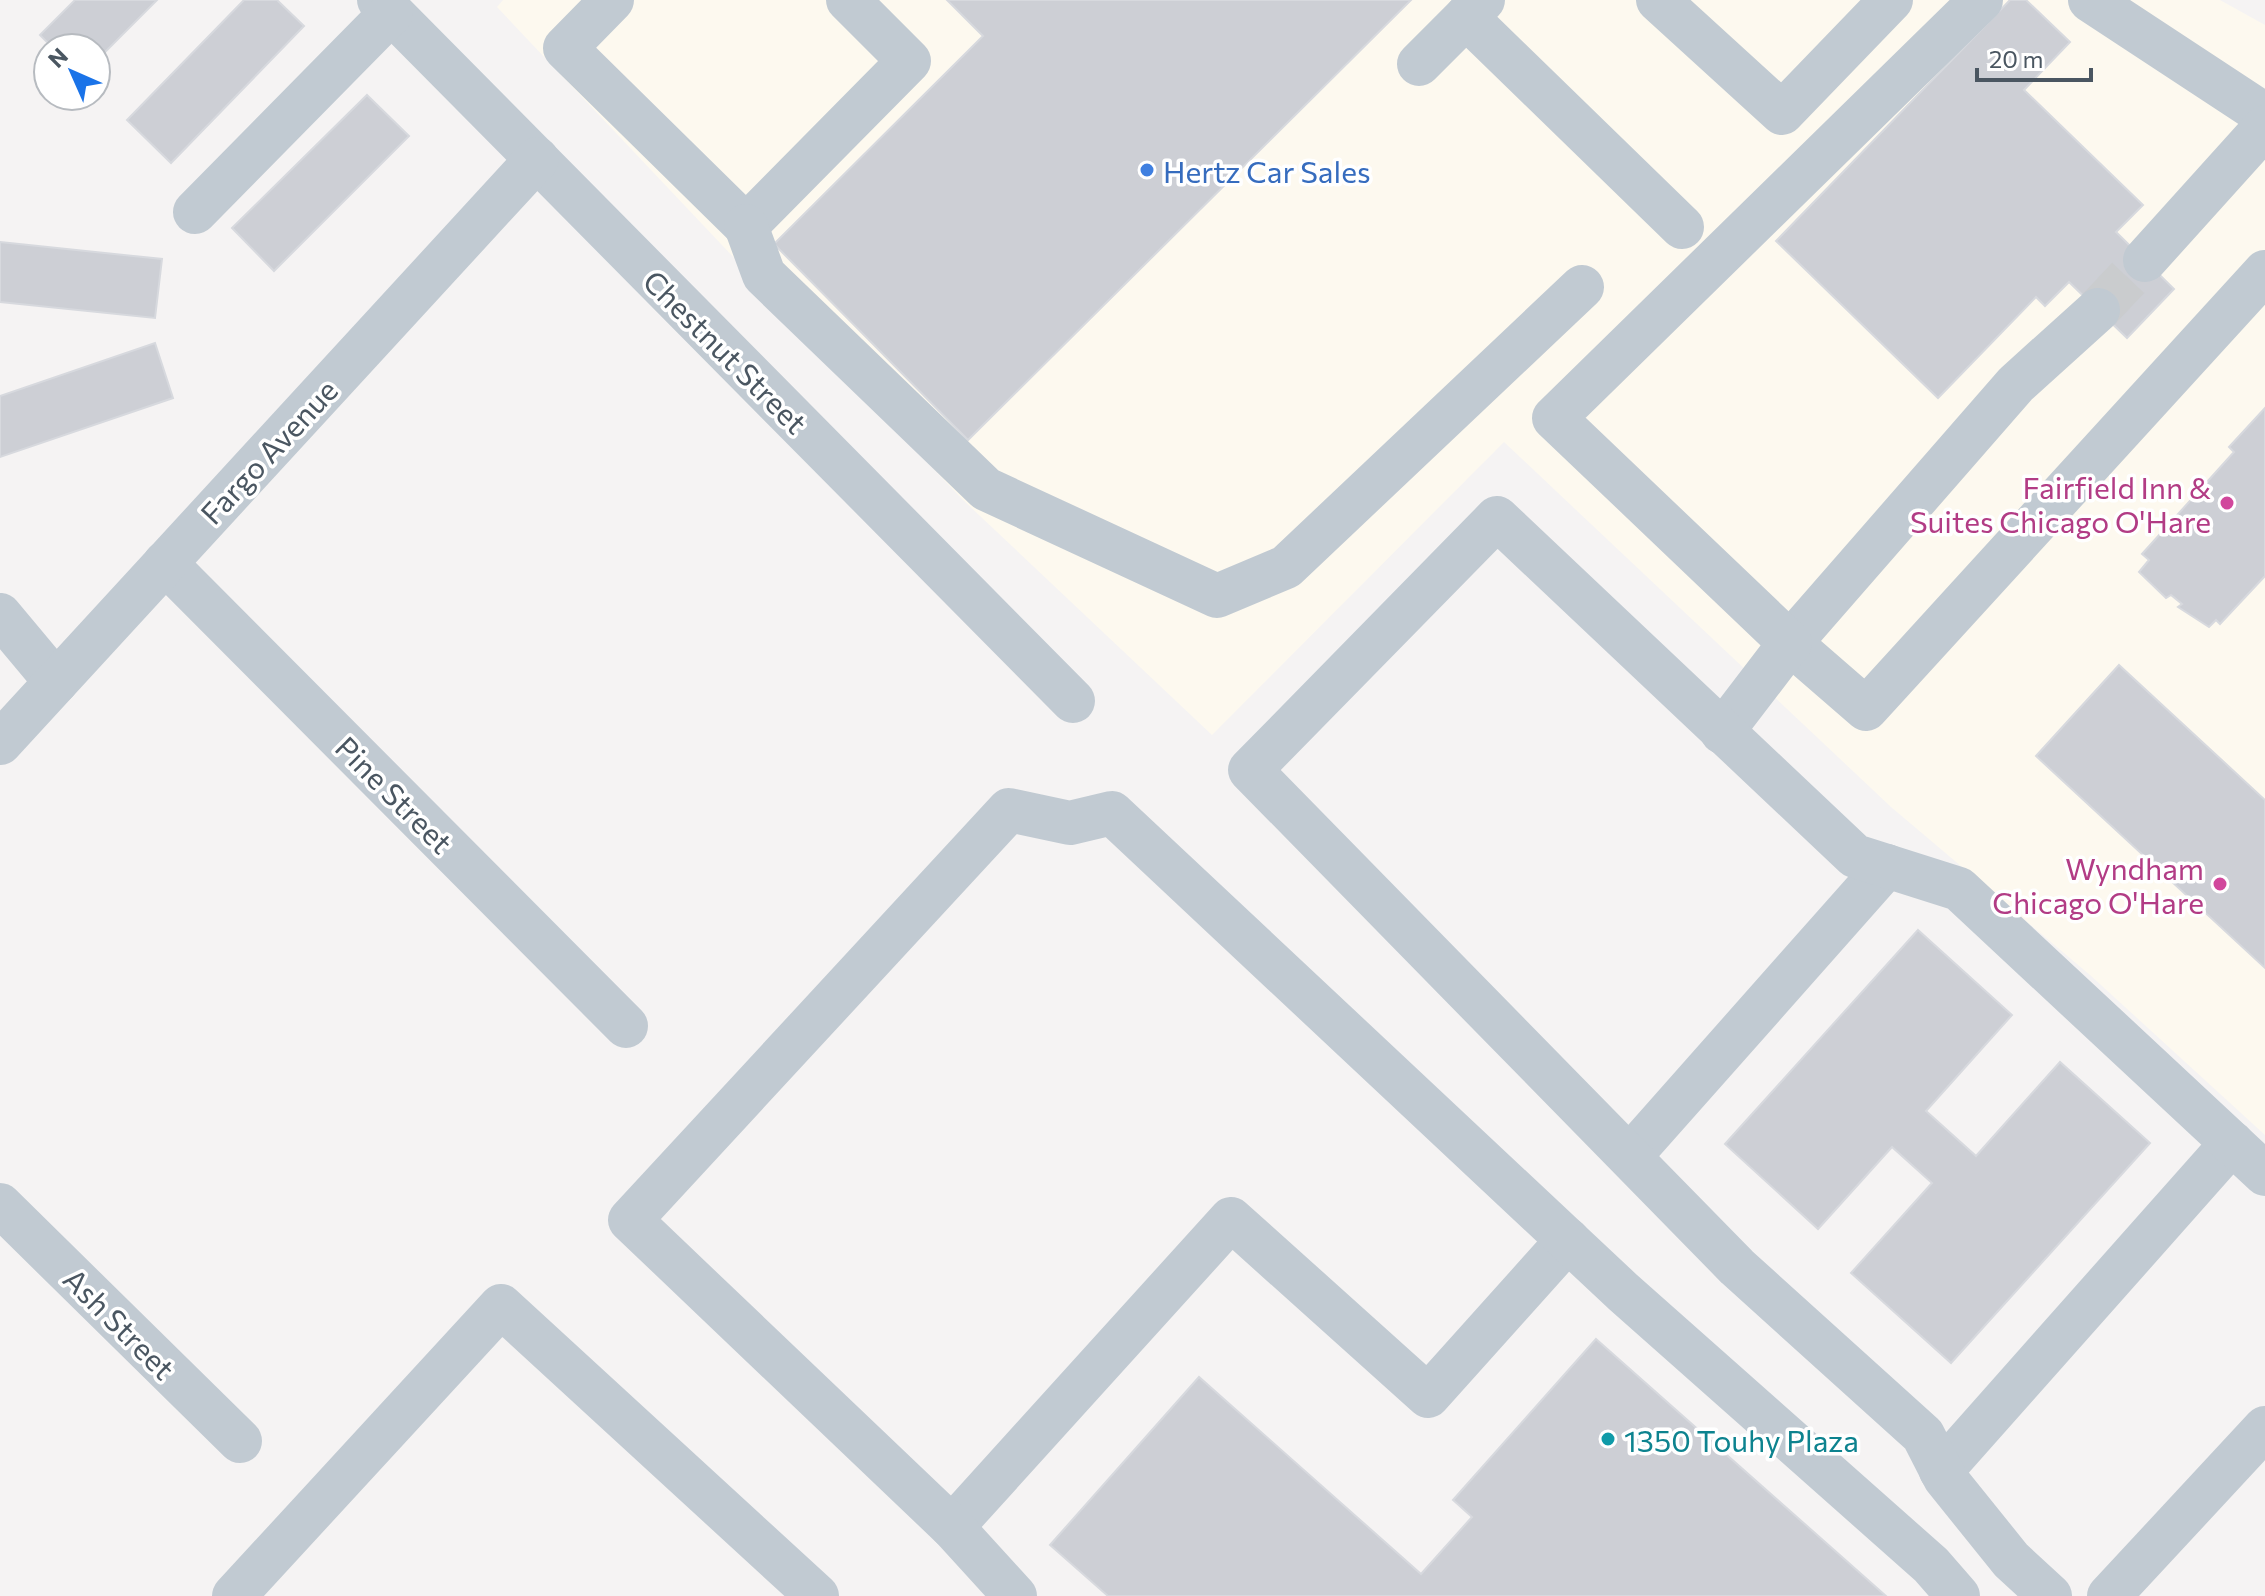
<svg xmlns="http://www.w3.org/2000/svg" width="2265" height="1596" font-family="Commissioner,sans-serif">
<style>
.commercial{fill:#fdf9ef}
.building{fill:#cdcfd5;stroke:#d7d9de;stroke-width:2}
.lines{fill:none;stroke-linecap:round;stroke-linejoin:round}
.minor-tunnel{stroke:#caccce;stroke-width:44;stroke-dasharray:44 22;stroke-linecap:butt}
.minor{stroke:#c1cad2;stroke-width:44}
.shop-dot{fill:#3f7fe0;stroke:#fff;stroke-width:3}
.hotel-dot{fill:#d1479c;stroke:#fff;stroke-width:3}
.culture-dot{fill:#0f9aa8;stroke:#fff;stroke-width:3}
.labels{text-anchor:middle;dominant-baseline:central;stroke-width:7;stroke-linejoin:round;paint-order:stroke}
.shop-label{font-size:30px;fill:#366cbe;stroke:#fff;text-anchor:start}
.street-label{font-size:30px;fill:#4a5661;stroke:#fff}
.hotel-label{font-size:30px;fill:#b23c85;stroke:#fff;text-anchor:end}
.culture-label{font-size:30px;fill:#0d838f;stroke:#fff;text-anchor:start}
</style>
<rect width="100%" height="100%" fill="#f5f3f3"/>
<path class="commercial" d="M503,0H2220L2265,25V1135L2090,975L1891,807L1504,442L1212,735L962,499L497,7Z"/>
<g class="building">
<path d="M75,0H157L96,61V48H53L40,35Z"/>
<path d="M244,0H277L304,26L171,163L127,120Z"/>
<path d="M947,0H1411L968,440L774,244L983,36Z"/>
<path d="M2010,0H2026L2070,42L2024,90L2143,205L2116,232L2174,289L2127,338L2069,282L2045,306L2036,297L1938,398L1776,241Z"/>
<path d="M367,95L409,136L274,271L232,228Z"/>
<path d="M0,242L162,259L155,318L0,302Z"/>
<path d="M155,343L173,398L0,457V396Z"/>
<path d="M2265,408V576L2220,624L2216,620L2209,627L2178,607L2182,604L2171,595L2166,598L2139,572L2149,560L2142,554L2234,452L2229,447Z"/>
<path d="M2119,665L2265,800V968L2036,756Z"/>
<path d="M1918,930L2012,1015L1926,1111L1976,1156L2060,1062L2150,1143L1951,1363L1851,1273L1932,1183L1892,1147L1818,1229L1725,1144Z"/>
<path d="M1596,1339L1886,1596H1108L1050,1545L1199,1377L1421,1574L1472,1517L1453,1500Z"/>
</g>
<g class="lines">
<path class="minor-tunnel" d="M2098,310L2145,260"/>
<g class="minor">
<path d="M379,0L1073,701"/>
<path d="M612,0L565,48L746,226L909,61L848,0"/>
<path d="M1658,0L1782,113L1891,0"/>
<path d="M2090,0L2265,115"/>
<path d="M1466,17L1682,227"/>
<path d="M1419,64L1483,0"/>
<path d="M195,212L391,13"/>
<path d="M746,226L764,275L986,489L1217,596L1286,567L1582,287"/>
<path d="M2145,260L2265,127"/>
<path d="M2098,310L2016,384L1790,643L1866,709L2265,272"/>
<path d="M165,563L626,1026"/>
<path d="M0,615L56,682"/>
<path d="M1722,732L1790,643L1554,418L1981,0"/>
<path d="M0,743L537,159"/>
<path d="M1630,1156L1887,866"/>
<path d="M0,1205L240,1441"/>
<path d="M1941,1471L2232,1143"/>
<path d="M952,1527L1231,1219L1428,1396L1568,1240"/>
<path d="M234,1596L501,1306L817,1596"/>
<path d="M1015,1596L952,1527L630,1220L1009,810L1070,823L1112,813L1623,1292L1931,1565L1958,1596"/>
<path d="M2050,1596L2011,1560L1945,1478L1923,1435L1737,1267L1250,770L1497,518L1855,856L1959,889L2265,1174"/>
<path d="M2109,1596L2265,1428"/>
</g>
</g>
<circle class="shop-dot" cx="1147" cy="170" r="8"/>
<g class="hotel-dot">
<circle cx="2227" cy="503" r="8"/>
<circle cx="2220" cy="884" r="8"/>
</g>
<circle class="culture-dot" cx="1608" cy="1439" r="8"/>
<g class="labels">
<g class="shop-label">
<text x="1163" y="170">Hertz Car Sales</text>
</g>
<g class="street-label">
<text transform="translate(726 351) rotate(45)">Chestnut Street</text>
<text transform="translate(268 451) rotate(-47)">Fargo Avenue</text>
<text transform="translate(395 794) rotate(45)">Pine Street</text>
<text transform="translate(120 1323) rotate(45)">Ash Street</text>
</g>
<g class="hotel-label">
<text x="2211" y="486">Fairfield Inn &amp;<tspan x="2211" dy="34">Suites Chicago O'Hare</tspan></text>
<text x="2204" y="867">Wyndham<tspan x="2204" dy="34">Chicago O'Hare</tspan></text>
</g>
<g class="culture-label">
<text x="1624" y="1439">1350 Touhy Plaza</text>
</g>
</g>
<g transform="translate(72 72) rotate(315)"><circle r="38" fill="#ffffff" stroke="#b7bbc0" stroke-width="2"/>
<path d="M0-6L14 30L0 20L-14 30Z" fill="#1a73e8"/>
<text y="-12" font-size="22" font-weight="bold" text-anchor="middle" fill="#4a5661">N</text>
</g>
<path d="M1977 68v12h114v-12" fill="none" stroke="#4a5661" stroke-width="4"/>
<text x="1989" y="68" font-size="24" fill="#4a5661" stroke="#ffffff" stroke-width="6" paint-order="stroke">20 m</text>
</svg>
